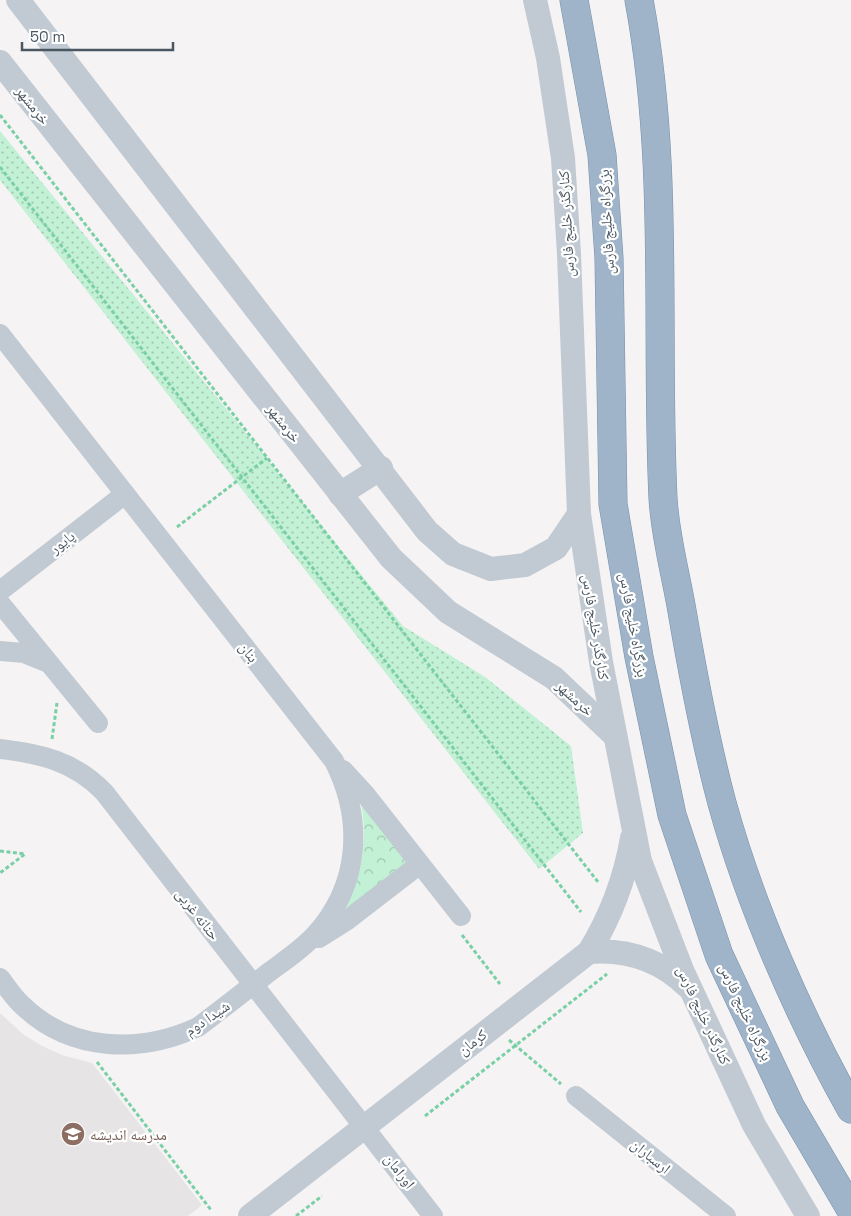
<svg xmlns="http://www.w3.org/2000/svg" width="851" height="1216" font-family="'Space Grotesk','Noto Naskh Arabic',sans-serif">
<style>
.education{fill:#e6e4e5}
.grass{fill:url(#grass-dots)}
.forest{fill:url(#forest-crowns)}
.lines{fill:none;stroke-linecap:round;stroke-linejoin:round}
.trunk-casing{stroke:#7690ad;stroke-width:29}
.path{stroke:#7ad0a6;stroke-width:3;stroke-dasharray:4 2.5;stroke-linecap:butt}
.minor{stroke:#c1cad2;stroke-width:20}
.tertiary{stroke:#c1cad2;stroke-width:24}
.trunk{stroke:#9fb4c9;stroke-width:28}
.labels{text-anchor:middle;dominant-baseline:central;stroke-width:4.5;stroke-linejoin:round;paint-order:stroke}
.street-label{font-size:15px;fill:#4a5661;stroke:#fff}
.education-label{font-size:15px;fill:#785e54;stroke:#fff;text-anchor:start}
</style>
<defs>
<pattern id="grass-dots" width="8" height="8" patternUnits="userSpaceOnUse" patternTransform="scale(1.25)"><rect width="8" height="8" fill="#c3f1d5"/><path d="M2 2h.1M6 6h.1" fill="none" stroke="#a0c6b0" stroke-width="1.8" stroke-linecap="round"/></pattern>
<pattern id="forest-crowns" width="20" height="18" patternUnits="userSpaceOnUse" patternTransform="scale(1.25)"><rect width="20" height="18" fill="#c3f1d5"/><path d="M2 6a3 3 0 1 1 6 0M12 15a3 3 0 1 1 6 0" fill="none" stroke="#a0c6b0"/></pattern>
</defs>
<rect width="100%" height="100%" fill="#f5f3f3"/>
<path class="education" d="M0,1013L24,1035L42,1046L62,1055L92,1063L202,1205L188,1216H0Z"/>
<path class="grass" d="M0,131L403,626L485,677L571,746L583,833L539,869L0,180Z"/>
<path class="forest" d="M360,797L411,862L345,911C363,874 368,838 360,797Z"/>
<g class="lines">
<g class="trunk-casing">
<g id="trunk">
<path d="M574,0L602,155L609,258L613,504L639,657L672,815L719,955L790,1106L851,1210"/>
<path d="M639,0C670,165 655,332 663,498C665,536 676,575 682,611C693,675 705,740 722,803C750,905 799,1016 851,1109"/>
</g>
</g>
<g class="path">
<path d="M0,115L598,882"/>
<path d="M0,167L581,912"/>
<path d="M177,527L267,458"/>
<path d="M52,739L57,703"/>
<path d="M0,851L25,854L0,873"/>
<path d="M462,935L500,984"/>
<path d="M509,1040L561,1084"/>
<path d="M97,1062L211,1210"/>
<path d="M425,1116L607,974"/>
<path d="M296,1216L322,1196"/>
</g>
<g class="minor">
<path d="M0,334L334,761C364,820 360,885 315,935C301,950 284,961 268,973C245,991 222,1009 198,1027C140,1054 70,1052 22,1005C14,998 7,987 0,978"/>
<path d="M0,591L125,494"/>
<path d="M0,603L98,723"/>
<path d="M0,651L24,653L46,662"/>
<path d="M0,749C41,754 74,761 104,792L433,1216"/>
<path d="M343,770L365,794L461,916"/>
<path d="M319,938L346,921L420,864"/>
<path d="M576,1096L726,1216"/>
</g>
<g class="tertiary">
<path d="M18,0L427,531L453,554L491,569L525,565L556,548L579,514"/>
<path d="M535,0L548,58L563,158L569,254L579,514L601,662L640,861L682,970L754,1125L808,1216"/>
<path d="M0,62L391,558L448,612L554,678L615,736"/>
<path d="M340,494L381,468"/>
<path d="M589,952C626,949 660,960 687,986"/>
<path d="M250,1216L589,952C611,916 625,879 632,838"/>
</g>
<use href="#trunk" class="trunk"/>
</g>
<defs>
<g id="school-disc" transform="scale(1.25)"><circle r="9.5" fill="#8d6e63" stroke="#fff"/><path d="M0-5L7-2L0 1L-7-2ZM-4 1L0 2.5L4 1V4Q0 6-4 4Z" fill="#fff"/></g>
</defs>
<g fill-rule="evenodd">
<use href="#school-disc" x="73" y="1134"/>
</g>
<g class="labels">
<g class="street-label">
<text transform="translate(33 105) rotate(52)">خرمشهر</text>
<text transform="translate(606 222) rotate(-93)">بزرگراه خلیج فارس</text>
<text transform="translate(566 224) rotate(-93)">کنارگذر خلیج فارس</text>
<text transform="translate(284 423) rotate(52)">خرمشهر</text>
<text transform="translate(62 542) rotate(-38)">پایور</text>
<text transform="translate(634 625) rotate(80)">بزرگراه خلیج فارس</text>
<text transform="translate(596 627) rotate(81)">کنارگذر خلیج فارس</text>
<text transform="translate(249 652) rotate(52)">بنان</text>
<text transform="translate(575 698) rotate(43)">خرمشهر</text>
<text transform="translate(198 914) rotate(52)">حنانه غربی</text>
<text transform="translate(746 1012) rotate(65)">بزرگراه خلیج فارس</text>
<text transform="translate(704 1015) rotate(65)">کنارگذر خلیج فارس</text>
<text transform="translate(207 1018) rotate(-34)">شیدا دوم</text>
<text transform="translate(472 1042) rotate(-38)">کرمان</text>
<text transform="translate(651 1156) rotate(39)">ارسباران</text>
<text transform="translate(400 1171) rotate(52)">اورامان</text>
</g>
<g class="education-label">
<text x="90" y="1134">مدرسه اندیشه</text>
</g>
</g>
<path d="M22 42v8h151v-8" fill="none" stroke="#4a5661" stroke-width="2.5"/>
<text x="30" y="42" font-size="15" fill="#4a5661" stroke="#ffffff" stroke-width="4" paint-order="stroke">50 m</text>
</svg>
